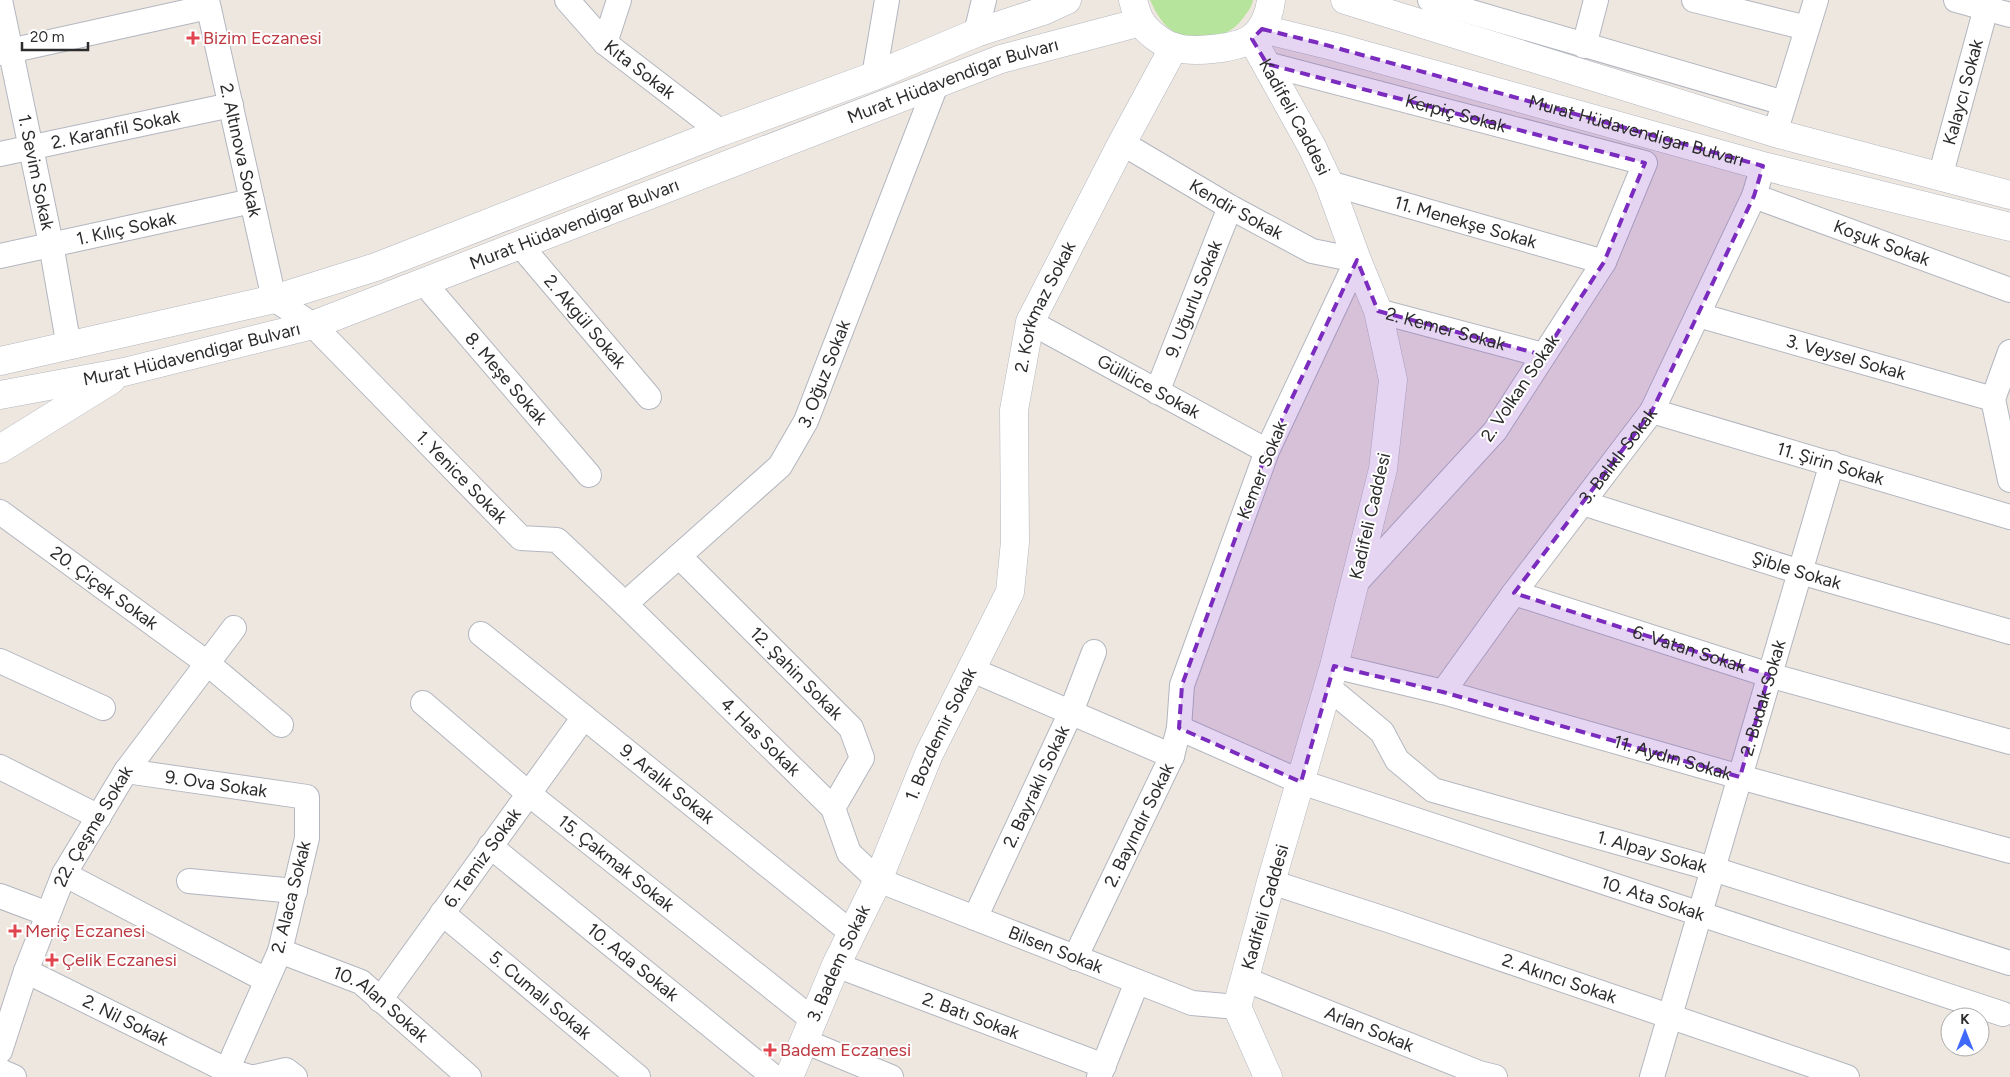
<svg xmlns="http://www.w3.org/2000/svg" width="2010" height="1077" font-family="Figtree,sans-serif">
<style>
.green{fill:#b7e49c}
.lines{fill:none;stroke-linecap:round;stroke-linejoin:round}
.minor-casing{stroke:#b2b6c0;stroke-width:26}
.tertiary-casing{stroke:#b2b6c0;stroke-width:29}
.secondary-casing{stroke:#b2b6c0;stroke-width:29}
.minor{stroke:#fff;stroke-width:24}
.tertiary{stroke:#fff;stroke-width:28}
.secondary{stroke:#fff;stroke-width:28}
.marked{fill:#7b2cbf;fill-opacity:0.2;stroke:#7b2cbf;stroke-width:4;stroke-dasharray:10 6;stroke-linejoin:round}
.health-dot{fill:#e0444e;stroke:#fff;stroke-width:2}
.labels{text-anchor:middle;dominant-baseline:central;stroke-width:4;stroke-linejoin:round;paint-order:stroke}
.health-label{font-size:18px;fill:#be3a42;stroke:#fff;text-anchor:start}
.street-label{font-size:18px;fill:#2c2c2c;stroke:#fff}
</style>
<rect width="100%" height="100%" fill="#eee7df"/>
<path class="green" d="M1150,0H1253C1252,7 1248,11 1244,17C1229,39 1199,45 1176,33C1163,26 1156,13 1150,0Z"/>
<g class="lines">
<g class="minor-casing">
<g id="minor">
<path id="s1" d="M0,0L51,244L69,347"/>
<path id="s2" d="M207,0L274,299L313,325L521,538L557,540L625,604L833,808L849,853L878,880L1192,1003L1237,1007"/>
<path id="s3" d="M567,0L605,43L721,132"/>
<path d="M1430,0L1784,103"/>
<path d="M1694,0L1807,28"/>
<path d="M1956,0L2010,15"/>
<path d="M976,33L984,0"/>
<path d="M605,43L619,0"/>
<path d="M1584,46L1596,0"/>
<path d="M0,53L208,7"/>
<path id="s4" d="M1267,64L1645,163L1604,262L1495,431L1354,585"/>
<path d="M874,76L887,0"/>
<path d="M1775,133L1816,0"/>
<path id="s5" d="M1122,143L1230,207L1312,251L1357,260L1267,451L1182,685L1179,728L1172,756"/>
<path id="s6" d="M0,154L231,105"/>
<path id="s7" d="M1940,177L1986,8"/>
<path id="s8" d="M1329,183L1604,262"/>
<path id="s9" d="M1754,196L2010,290"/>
<path id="s10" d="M521,246L649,397"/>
<path id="s11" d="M0,256L252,201"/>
<path id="s12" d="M424,283L589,475"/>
<path id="s13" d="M1378,311L1543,355"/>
<path id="s14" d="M1698,315L1993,399"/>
<path id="s15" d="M1030,322L1267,451"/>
<path d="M2010,352L1993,399L2010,480"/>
<path id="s16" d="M1157,392L1230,207"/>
<path id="s17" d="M1652,411L2010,517"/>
<path id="s18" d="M1583,503L1800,572L2010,632"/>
<path id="s19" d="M0,512L207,663L281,725"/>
<path id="s20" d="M679,556L851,728L862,758L833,808"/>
<path id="s21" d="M1514,593L1769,675L2010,742"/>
<path id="s22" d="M625,604L780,466L806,421L936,85"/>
<path id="s23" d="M481,634L853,934"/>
<path d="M0,661L103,708"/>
<path id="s24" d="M1334,666L1443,692L1740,777L2010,851"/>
<path d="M970,669L1172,756L1075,958"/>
<path id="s25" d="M1329,688L1382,732L1397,760L1433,790L1713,869L2010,963"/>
<path id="s26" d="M1443,692L1514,593L1652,411L1754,196L1763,166"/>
<path id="s27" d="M423,703L529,794L813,1020"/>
<path id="s28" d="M1179,728L1301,782L2003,1014"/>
<path d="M0,767L99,817"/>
<path id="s29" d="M126,771L307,797V838L280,951L224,1077"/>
<path id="s30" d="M490,846L774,1077"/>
<path d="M64,874L266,980"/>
<path d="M189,881L295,891"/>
<path id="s31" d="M1271,882L1391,921L1847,1077"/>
<path d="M0,896L48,914"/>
<path id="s32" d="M442,913L638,1077"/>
<path id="s33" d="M975,918L1071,712L1094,652"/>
<path id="s34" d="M280,951L361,982L469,1077"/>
<path id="s35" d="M836,965L1104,1066"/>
<path id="s36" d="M26,971L226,1070L250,1077"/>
<path id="s37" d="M1244,979L1479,1073L1495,1077"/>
<path id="s38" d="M380,1000L584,717"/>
<path d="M804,1041L891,1077"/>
<path id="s39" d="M0,1051L26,971L64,874L126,771L234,628"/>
<path d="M0,1071L14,1077"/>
<path d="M255,1077L286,1070L295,1077"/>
<path d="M1099,1077L1137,982"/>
<path id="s40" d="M1652,1077L1832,463"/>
</g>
</g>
<g class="tertiary-casing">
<g id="tertiary">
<path id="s41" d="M1252,39L1312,147L1329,183L1357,260L1378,311L1393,380L1383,469L1334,666L1271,882L1237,1007L1268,1077"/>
<path id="s42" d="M789,1077L836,965L878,880L929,754L1010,592L1015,542L1014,410L1030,322L1122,143L1174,47"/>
</g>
</g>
<g class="secondary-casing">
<g id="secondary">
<path d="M1133,0C1135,7 1137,16 1141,22C1147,32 1163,44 1174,47C1192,53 1239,49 1253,37C1263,29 1270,13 1271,0"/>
<path d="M1345,0L1775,133L2010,195"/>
<path id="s43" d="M1262,29L1332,46L1763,166L2010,227"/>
<path d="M0,361L274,299L376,267L721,132L874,76L976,33L1043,11L1067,0"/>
<path id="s44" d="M0,395L124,372L313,325L1001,59L1141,22"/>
<path d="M0,449L111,380"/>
</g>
</g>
<use href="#minor" class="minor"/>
<use href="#tertiary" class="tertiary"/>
<use href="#secondary" class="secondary"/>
</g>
<path class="marked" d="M1262,29L1315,42L1763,166L1754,196L1652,411L1514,593L1769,675L1740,777L1443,692L1334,666L1301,782L1179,728L1182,685L1267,451L1357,260L1378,311L1543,355L1604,262L1645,163L1267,64L1252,39Z"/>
<g class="health-dot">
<path d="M190.5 30.5h5v5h5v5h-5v5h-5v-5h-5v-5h5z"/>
<path d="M12.5 923.5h5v5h5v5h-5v5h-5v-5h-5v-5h5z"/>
<path d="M49.5 952.5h5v5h5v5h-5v5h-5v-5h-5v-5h5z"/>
<path d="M767.5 1042.5h5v5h5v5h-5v5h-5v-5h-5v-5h5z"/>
</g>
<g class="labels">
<g class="health-label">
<text x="203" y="38">Bizim Eczanesi</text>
<text x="25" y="931">Meriç Eczanesi</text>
<text x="62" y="960">Çelik Eczanesi</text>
<text x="780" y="1050">Badem Eczanesi</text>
</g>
<g class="street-label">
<text stroke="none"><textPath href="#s3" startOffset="101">Kıta Sokak</textPath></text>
<text stroke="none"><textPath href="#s44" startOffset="1006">Murat Hüdavendigar Bulvarı</textPath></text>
<text stroke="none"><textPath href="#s7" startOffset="88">Kalaycı Sokak</textPath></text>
<text stroke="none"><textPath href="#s4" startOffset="195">Kerpiç Sokak</textPath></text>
<text stroke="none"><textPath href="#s41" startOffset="89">Kadifeli Caddesi</textPath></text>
<text stroke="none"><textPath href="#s6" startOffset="118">2. Karanfil Sokak</textPath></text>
<text stroke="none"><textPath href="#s43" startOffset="388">Murat Hüdavendigar Bulvarı</textPath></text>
<text stroke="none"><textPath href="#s2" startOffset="154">2. Altınova Sokak</textPath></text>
<text stroke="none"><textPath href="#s1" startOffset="176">1. Sevim Sokak</textPath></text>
<text stroke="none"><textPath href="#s5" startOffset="132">Kendir Sokak</textPath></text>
<text stroke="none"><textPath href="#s8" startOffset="142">11. Menekşe Sokak</textPath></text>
<text stroke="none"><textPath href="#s44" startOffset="601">Murat Hüdavendigar Bulvarı</textPath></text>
<text stroke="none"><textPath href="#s11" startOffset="129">1. Kılıç Sokak</textPath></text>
<text stroke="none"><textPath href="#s9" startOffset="136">Koşuk Sokak</textPath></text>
<text stroke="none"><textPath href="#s16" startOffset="100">9. Uğurlu Sokak</textPath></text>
<text stroke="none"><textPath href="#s42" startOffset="824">2. Korkmaz Sokak</textPath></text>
<text stroke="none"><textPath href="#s10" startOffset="99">2. Akgül Sokak</textPath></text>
<text stroke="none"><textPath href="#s13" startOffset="70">2. Kemer Sokak</textPath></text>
<text stroke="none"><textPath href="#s44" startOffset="196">Murat Hüdavendigar Bulvarı</textPath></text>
<text stroke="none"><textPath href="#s14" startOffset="154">3. Veysel Sokak</textPath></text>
<text stroke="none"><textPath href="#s22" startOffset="310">3. Oğuz Sokak</textPath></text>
<text stroke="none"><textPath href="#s12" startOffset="126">8. Meşe Sokak</textPath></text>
<text stroke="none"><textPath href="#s15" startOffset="135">Güllüce Sokak</textPath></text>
<text transform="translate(1520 388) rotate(-56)">2. Volkan Sokak</text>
<text stroke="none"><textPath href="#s26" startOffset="294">3. Balıklı Sokak</textPath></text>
<text stroke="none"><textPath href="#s17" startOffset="186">11. Şirin Sokak</textPath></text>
<text transform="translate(1262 470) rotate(-68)">Kemer Sokak</text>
<text stroke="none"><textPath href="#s2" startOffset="566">1. Yenice Sokak</textPath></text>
<text transform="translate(1370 516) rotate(-77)">Kadifeli Caddesi</text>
<text stroke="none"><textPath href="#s18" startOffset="224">Şible Sokak</textPath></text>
<text stroke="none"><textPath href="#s19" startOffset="129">20. Çiçek Sokak</textPath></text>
<text stroke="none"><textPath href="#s21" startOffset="184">6. Vatan Sokak</textPath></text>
<text stroke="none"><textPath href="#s20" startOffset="166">12. Şahin Sokak</textPath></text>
<text stroke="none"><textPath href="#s40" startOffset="395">2. Budak Sokak</textPath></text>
<text stroke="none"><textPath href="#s42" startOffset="375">1. Bozdemir Sokak</textPath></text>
<text stroke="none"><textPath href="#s2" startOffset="970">4. Has Sokak</textPath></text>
<text stroke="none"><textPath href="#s24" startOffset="351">11. Aydın Sokak</textPath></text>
<text stroke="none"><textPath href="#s29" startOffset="91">9. Ova Sokak</textPath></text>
<text stroke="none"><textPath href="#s23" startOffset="239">9. Aralık Sokak</textPath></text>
<text stroke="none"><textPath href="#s33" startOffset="145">2. Bayraklı Sokak</textPath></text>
<text transform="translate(1139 825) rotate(-64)">2. Bayındır Sokak</text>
<text stroke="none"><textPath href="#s39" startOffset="244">22. Çeşme Sokak</textPath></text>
<text stroke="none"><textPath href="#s25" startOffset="375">1. Alpay Sokak</textPath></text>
<text stroke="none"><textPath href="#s38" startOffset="175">6. Temiz Sokak</textPath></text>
<text stroke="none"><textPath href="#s27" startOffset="251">15. Çakmak Sokak</textPath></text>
<text transform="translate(291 897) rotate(-76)">2. Alaca Sokak</text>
<text stroke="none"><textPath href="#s28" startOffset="504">10. Ata Sokak</textPath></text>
<text transform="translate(1265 907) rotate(-74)">Kadifeli Caddesi</text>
<text stroke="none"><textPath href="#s2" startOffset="1350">Bilsen Sokak</textPath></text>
<text stroke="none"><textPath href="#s30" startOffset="184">10. Ada Sokak</textPath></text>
<text stroke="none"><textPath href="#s42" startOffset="124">3. Badem Sokak</textPath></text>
<text stroke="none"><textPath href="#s31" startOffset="304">2. Akıncı Sokak</textPath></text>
<text stroke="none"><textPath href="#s32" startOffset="128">5. Cumalı Sokak</textPath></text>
<text stroke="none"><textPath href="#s34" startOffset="115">10. Alan Sokak</textPath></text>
<text stroke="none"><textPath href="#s35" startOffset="144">2. Batı Sokak</textPath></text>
<text stroke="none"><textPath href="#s36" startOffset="111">2. Nil Sokak</textPath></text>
<text stroke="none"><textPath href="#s37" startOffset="135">Arlan Sokak</textPath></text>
</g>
</g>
<g transform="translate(1965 1032)"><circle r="24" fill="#ffffff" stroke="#ababab"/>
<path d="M0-4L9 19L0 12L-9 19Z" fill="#4069fa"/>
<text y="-8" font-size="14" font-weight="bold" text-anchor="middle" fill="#2c2c2c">K</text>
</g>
<path d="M22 42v8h66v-8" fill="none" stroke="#2c2c2c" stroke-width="2.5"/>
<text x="30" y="42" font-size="15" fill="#2c2c2c" stroke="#ffffff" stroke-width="4" paint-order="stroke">20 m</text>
</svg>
